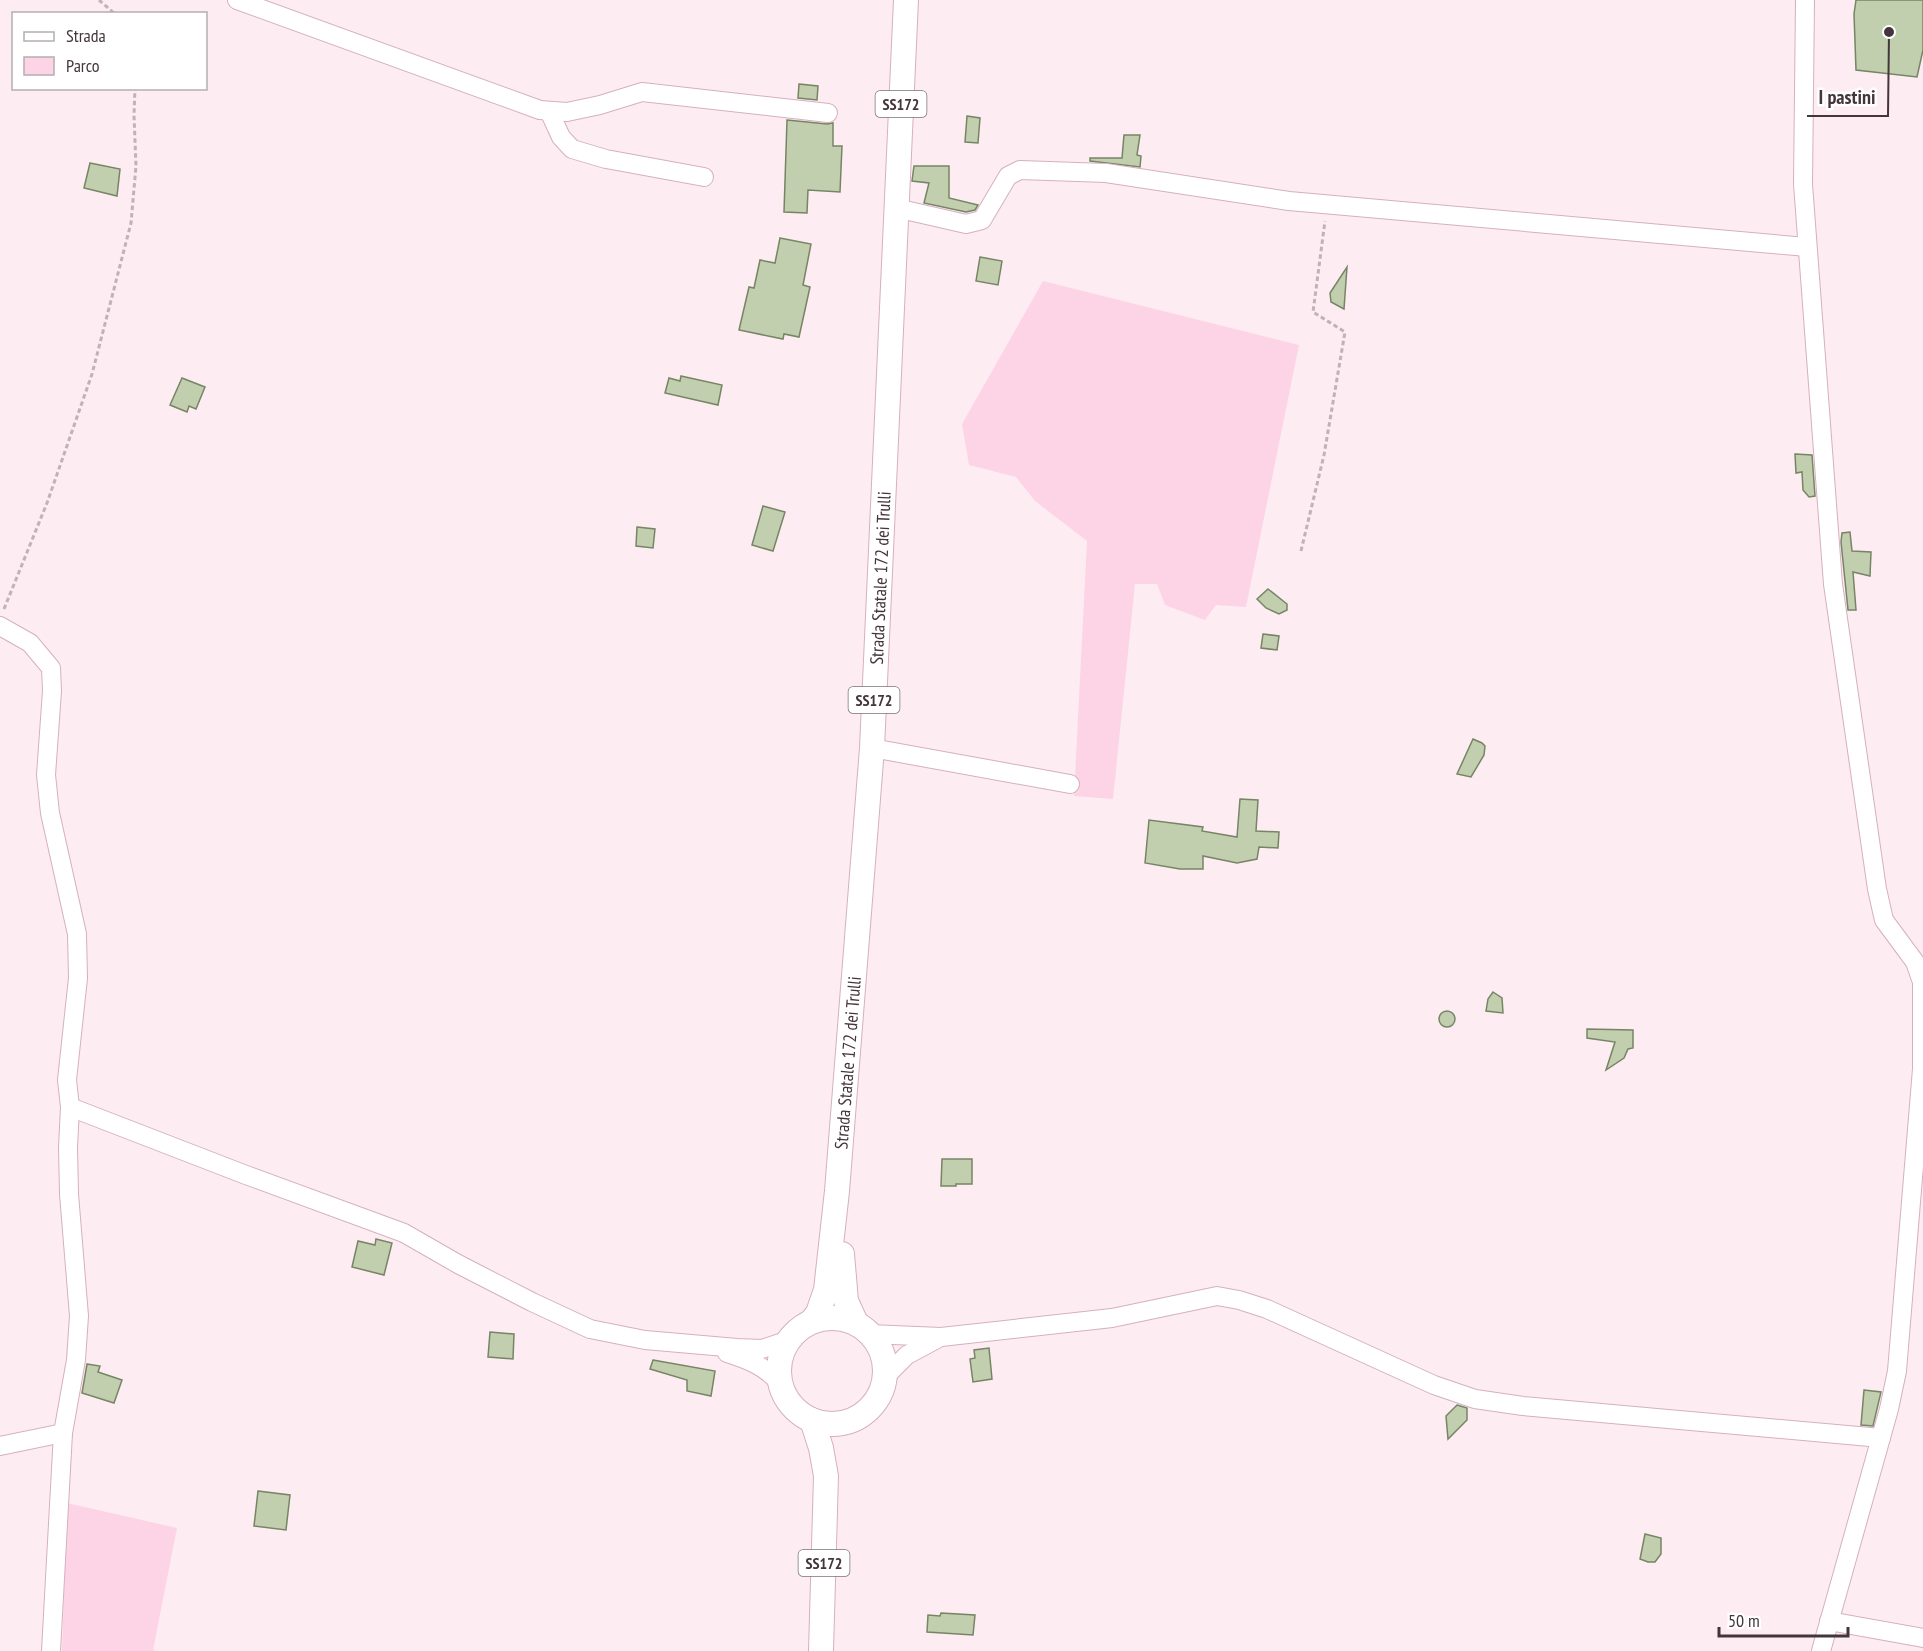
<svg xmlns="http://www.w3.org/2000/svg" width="1923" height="1651" font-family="'PT Sans Narrow',sans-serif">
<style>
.green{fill:#fdd4e5}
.building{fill:#c1cfae;stroke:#778465;stroke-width:1.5}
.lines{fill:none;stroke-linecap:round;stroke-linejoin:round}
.minor-casing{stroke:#d5b0bf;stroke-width:20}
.major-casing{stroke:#d5b0bf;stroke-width:26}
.path{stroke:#c1b1b8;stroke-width:3;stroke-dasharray:4.5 3;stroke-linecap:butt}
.minor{stroke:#fff;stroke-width:18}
.major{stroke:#fff;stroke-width:24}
.labels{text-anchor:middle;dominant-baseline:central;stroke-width:5;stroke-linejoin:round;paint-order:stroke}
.shield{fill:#fff;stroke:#7c7276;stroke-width:1.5}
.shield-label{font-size:16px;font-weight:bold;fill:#44353c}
.street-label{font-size:18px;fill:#44353c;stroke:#fff}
.leader{fill:none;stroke:#44353c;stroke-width:2}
.callout-dot{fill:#44353c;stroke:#fff;stroke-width:2}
.callout-label{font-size:20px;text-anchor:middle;font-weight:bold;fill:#44353c;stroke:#fff;stroke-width:5;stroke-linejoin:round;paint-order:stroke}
</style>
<rect width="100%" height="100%" fill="#fdedf3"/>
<g class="green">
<path d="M1043,281L1299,345L1246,607L1216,605L1205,620L1165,605L1157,584H1135L1113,799L1074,796L1087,541L1035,501L1016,477L969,465L962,424Z"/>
<path d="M67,1503L177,1528L153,1650L156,1651H62Z"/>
</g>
<g class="building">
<path d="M1856,0H1923V50L1917,77L1856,70L1854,14Z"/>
<path d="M799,84L818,86L817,100L798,98Z"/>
<path d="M967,116L980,118L978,143L965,142Z"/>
<path d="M787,120L827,124L833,123V146H842L840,192L808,190L807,213L784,212Z"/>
<path d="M1124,135H1140L1137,155L1141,156L1140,167L1090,161V158H1122Z"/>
<path d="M90,163L120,169L117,196L84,188Z"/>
<path d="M914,166H949V198L978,205L975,210L966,212L924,203L929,183L912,181Z"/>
<path d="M780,238L811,244L803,285L810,287L799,337L784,334L783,339L739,330L749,287L754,288L760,260L775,263Z"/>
<path d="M980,257L1002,261L998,285L976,281Z"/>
<path d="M1347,267L1344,309L1331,302L1330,293Z"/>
<path d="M681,376L722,385L718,405L665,393L669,378L680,381Z"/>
<path d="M182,378L205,387L196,409L189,406L187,412L170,405Z"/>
<path d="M1795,454L1812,455L1815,496L1809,497L1803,490L1802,472L1796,473Z"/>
<path d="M763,506L785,512L773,551L752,545Z"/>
<path d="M637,527L655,529L653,548L636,546Z"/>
<path d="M1850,532L1852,551L1871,552L1870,576L1853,572L1856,610H1848L1841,542L1842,533Z"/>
<path d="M1268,589L1287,604V610L1279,614L1266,608L1257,599Z"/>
<path d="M1263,634L1279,636L1277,650L1261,648Z"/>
<path d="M1473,739L1482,743L1485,746L1484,755L1471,777L1457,774Z"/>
<path d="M1240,799L1258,800L1256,831L1279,832L1278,848L1259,847L1257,859L1237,863L1203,856V869H1180L1145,863L1149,820L1203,827L1202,831L1237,837Z"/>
<path d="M1493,992L1502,998L1503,1013L1486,1011L1488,999Z"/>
<circle cx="1447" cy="1019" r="8"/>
<path d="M1587,1029L1633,1030V1048L1628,1049L1624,1058L1606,1070L1615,1042L1587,1038Z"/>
<path d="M942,1159H972V1184H956V1186H941Z"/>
<path d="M376,1239L392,1243L384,1275L352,1267L358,1241L375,1245Z"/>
<path d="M490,1332L514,1334L513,1359L488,1357Z"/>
<path d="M989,1348L992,1379L973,1382L970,1359L975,1358L974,1350Z"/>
<path d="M653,1360L715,1371L711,1396L687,1391V1380L650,1369Z"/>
<path d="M87,1364L100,1366L98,1372L122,1380L114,1403L82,1393Z"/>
<path d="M1864,1390L1881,1392L1873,1426L1861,1425Z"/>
<path d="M1457,1405L1467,1408V1420L1448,1439L1446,1416Z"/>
<path d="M258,1491L290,1495L286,1530L254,1526Z"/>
<path d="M1645,1534L1661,1538V1554L1655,1562H1648L1640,1559Z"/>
<path d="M941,1613L975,1615L973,1635L927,1632L928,1615L940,1616Z"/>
</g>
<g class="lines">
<g class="minor-casing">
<g id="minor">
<path d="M237,0L540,110L567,112L600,105L642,92L828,113"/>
<path d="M1805,0L1803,184L1833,584L1877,889L1884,920L1915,962L1922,982V1069L1897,1371L1889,1409L1821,1651"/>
<path d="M549,111L561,137L572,149L606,159L704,177"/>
<path d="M896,208L966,224L982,220L1008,176L1020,170L1106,173L1289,201L1807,247"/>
<path d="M0,626L30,643L51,668L52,691L46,775L50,813L77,934L78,978L67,1080L70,1107L68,1148L69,1194L79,1316L76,1360L63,1433L51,1651"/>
<path d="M872,748L1070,784"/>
<path d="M70,1107L246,1175L404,1233L458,1264L532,1302L590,1329L645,1340L737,1348L762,1349L789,1340"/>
<path d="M869,1334L941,1337L1112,1318L1217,1296L1239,1300L1267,1309L1434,1385L1475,1399L1523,1406L1881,1438"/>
<path d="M727,1353C749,1360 767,1367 781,1385"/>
<path d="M885,1377L907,1355L937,1339"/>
<path d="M0,1446L63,1433"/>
<path d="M1829,1621L1923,1638"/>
</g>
</g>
<g class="major-casing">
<g id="major">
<path d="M842,1254L846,1301L856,1323"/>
<circle cx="832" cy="1371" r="53"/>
<path id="s1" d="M811,1322L818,1313L826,1290L837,1191L872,748L906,0"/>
<path d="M812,1420L821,1448L826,1476L821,1651"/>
</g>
</g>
<g class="path">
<path d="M99,0L115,14"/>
<path d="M1301,551L1324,455L1345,332L1313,312L1325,221"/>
<path d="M4,609L47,503L92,374L131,223L136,166L134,115L135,88"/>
</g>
<use href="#minor" class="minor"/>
<use href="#major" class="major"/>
</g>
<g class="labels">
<g class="shield">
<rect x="875.5" y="91" width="51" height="26" rx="4.5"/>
<rect x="848.5" y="687" width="51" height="26" rx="4.5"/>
<rect x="798.5" y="1550" width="51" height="26" rx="4.5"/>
</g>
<g class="shield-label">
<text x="901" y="104">SS172</text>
<text x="874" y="700">SS172</text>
<text x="824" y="1563">SS172</text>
</g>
<g class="street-label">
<text stroke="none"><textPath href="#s1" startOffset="750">Strada Statale 172 dei Trulli</textPath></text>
<text stroke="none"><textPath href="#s1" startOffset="264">Strada Statale 172 dei Trulli</textPath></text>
</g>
</g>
<path class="leader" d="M1889 32L1888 116H1807"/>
<circle class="callout-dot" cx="1889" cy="32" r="6"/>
<g class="callout-label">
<text x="1847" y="104">I pastini</text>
</g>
<rect x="12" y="12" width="195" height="78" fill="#ffffff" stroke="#b4aeb1" stroke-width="1.5"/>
<rect x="24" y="32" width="30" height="9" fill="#ffffff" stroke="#b4aeb1" stroke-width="1.5"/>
<text x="66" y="42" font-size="18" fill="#44353c">Strada</text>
<rect x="24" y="57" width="30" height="18" fill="#fdd4e5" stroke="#b4aeb1" stroke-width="1.5"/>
<text x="66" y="72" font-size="18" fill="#44353c">Parco</text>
<path d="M1719 1627v9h129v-9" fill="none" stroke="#44353c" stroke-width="3"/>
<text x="1728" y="1627" font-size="18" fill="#44353c" stroke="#ffffff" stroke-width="4.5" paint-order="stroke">50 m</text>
</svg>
